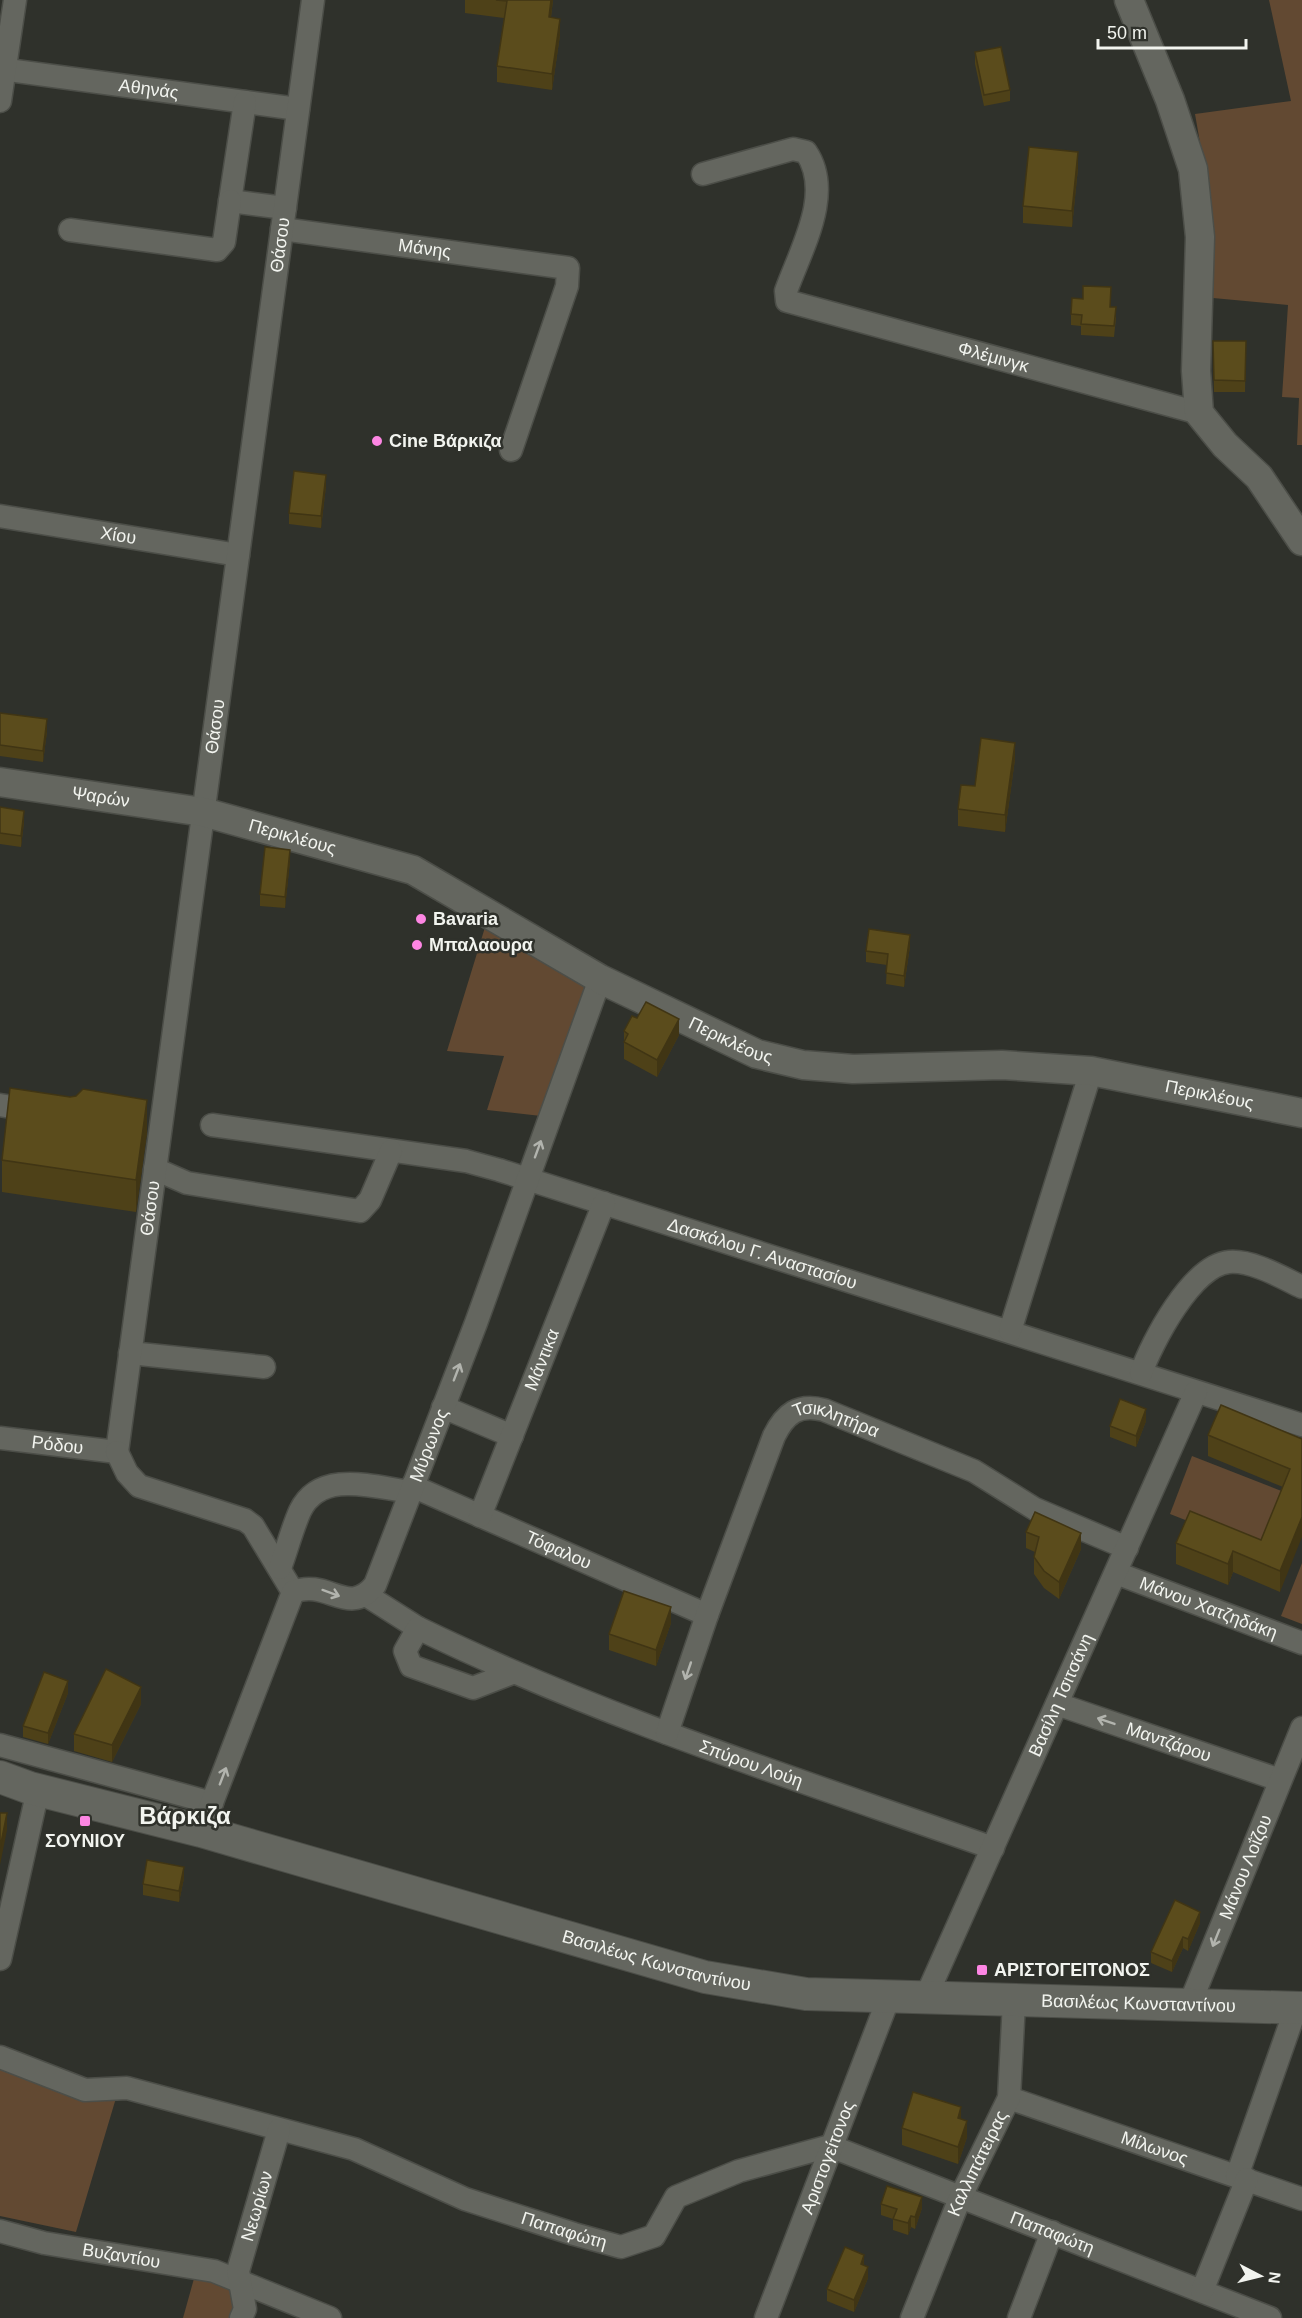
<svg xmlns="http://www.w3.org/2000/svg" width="1302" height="2318" font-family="Arial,sans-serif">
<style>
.green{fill:#624932}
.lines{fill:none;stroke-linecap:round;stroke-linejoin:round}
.minor-casing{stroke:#4c4e48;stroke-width:25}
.tertiary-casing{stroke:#4c4e48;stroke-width:31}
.secondary-casing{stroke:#4c4e48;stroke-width:34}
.minor{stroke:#64665f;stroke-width:22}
.tertiary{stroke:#64665f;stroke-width:28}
.secondary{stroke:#64665f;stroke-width:32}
.wall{fill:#4e4118}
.shaded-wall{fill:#403514}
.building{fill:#5b4c1c;stroke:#403514;stroke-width:1.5}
.oneway{stroke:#b2b4ae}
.poi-dot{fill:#fd86e3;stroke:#2f312b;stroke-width:2}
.labels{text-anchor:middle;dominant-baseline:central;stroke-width:5;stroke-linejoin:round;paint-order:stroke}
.street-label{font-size:18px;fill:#f2f4ef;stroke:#2f312b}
.poi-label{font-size:18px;font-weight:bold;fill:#f2f4ef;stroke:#2f312b;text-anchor:start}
.district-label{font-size:24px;font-weight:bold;fill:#f2f4ef;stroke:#2f312b}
</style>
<rect width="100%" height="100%" fill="#2f312b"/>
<g class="green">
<path d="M1269,0H1302V445H1297L1299,398L1282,397L1288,305L1213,298L1212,212L1195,114L1291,101Z"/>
<path d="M486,924L601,988L550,1117L487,1110L504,1056L447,1051Z"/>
<path d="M1192,1456L1284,1492L1262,1550L1170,1514Z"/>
<path d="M1302,1563V1624L1281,1616Z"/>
<path d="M0,2067L86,2102L116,2098L76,2232L0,2216Z"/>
<path d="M195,2275L216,2279L238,2294L235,2318H183Z"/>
</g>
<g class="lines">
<g class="minor-casing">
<g id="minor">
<path id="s1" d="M0,69L298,109"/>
<path d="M0,101L15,0"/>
<path d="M245,102L230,201L285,208"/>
<path id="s2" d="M703,174L793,149L806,152C834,193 801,249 786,291L787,301L1199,413"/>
<path id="s3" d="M282,229L568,268L567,286L511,450"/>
<path d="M70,230L217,250L224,242L230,201"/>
<path id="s4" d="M0,516L238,555"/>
<path d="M0,1105L37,1111"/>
<path id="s5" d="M212,1125L466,1161L499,1170L1302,1425"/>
<path d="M155,1169L187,1183L360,1211L370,1200L391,1151"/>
<path d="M1010,1331L1091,1071"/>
<path d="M130,1353L264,1367"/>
<path d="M1141,1373C1152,1342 1192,1265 1229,1262C1252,1260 1281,1277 1302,1287"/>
<path d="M443,1407L512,1436"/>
<path id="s6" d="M0,1438L117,1452"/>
<path id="s7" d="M117,1452L313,0"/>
<path d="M117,1452L127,1473L139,1486L245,1520L253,1526L293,1592"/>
<path id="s8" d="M412,1486L707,1615"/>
<path id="s9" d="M480,1516L604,1203"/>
<path d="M280,1568C287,1549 292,1529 300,1511C320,1469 374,1487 410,1492"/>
<path id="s10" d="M1116,1573L1302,1643"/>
<path d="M366,1595L418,1628"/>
<path id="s11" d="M512,1673L473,1688L411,1666L405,1651L418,1628C603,1718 800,1780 993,1848"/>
<path id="s12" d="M1057,1704L1280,1780"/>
<path id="s13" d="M667,1733L707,1615L774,1436C785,1414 798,1403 824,1410L974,1471L1035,1509L1127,1548"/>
<path d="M0,1745L212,1803"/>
<path id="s14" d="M201,1831L293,1592C328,1578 348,1618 375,1585L476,1323L600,979"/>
<path d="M0,1959L38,1790"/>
<path id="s15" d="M925,1999L1196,1392"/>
<path id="s16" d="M1189,2006L1302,1728"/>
<path id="s17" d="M0,2057L85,2090L127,2088L354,2149L465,2199L574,2234L621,2247L654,2236L676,2197L739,2171L830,2146L1270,2318"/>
<path id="s18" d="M1009,2098L1302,2199"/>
<path d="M1237,2176L1296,2008"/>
<path id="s19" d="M0,2231L44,2243L214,2271L330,2318"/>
<path d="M1202,2291L1247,2179"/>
<path id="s20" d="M241,2318L245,2309L238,2271L279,2130"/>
<path id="s21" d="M766,2318L889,1997"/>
<path id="s22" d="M912,2318L960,2198L1009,2098L1014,2002"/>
<path d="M1019,2318L1052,2232"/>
</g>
</g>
<g class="tertiary-casing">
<g id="tertiary">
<path d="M1129,0L1170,100L1193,169L1200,237L1196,371L1199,413L1225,445L1259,477L1302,541"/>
<path id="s23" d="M0,782L203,812L413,870L600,979L757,1054L803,1065L853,1069L1002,1065L1091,1071L1302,1113"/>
</g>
</g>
<g class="secondary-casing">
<g id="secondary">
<path id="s24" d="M0,1777L30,1788L201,1831L705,1977L806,1994L1302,2008"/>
</g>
</g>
<use href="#minor" class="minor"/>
<use href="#tertiary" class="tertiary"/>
<use href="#secondary" class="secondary"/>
</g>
<g class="wall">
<path d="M465,0H553L551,17L560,35L552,90L497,82V66L504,18L465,13Z"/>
<path d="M975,52L1010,90V101L984,106L975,64Z"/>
<path d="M1078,168L1072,227L1023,223V206Z"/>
<path d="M1111,307L1116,318L1114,337L1081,335V326L1071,325V314Z"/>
<path d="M1213,341H1246L1245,392H1214Z"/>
<path d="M326,486L321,528L289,524V513Z"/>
<path d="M0,713L47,731L43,762L0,756Z"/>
<path d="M1015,759L1005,832L958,826V809L975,786Z"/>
<path d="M0,807L24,822L21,847L0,844Z"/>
<path d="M290,861L285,908L260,906V894Z"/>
<path d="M910,946L904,987L886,984L887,965L866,962V951Z"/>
<path d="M624,1031L679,1035L657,1077L624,1059Z"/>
<path d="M147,1132L136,1212L2,1192V1160Z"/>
<path d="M1146,1421L1136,1447L1110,1437V1426Z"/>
<path d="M1208,1435L1302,1439L1280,1592L1233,1572L1228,1585L1176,1564V1543L1261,1540L1283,1487L1208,1456Z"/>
<path d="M1026,1532L1081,1549L1059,1599L1044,1588L1034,1574V1557L1035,1552L1026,1548Z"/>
<path d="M671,1623L656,1666L609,1650V1634Z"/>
<path d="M68,1693L48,1744L23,1737V1726Z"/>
<path d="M141,1704L112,1762L74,1751V1734Z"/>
<path d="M184,1878L179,1902L143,1895V1884Z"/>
<path d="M1200,1923L1188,1951L1183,1948L1172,1972L1151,1963V1952Z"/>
<path d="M961,2119L967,2137L958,2164L902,2145V2128Z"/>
<path d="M881,2204L922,2208L915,2229L911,2227L908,2235L893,2230V2219L881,2215Z"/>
<path d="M864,2266L868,2278L854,2312L827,2301V2289Z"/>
</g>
<g class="shaded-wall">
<path d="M551,0H553L549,34V17Z"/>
<path d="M560,19V35L552,90V74Z"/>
<path d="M1078,152V168L1072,227V211Z"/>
<path d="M326,475V486L321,528V516Z"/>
<path d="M47,719V731L43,762V751Z"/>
<path d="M1015,743V759L1005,832V815Z"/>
<path d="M24,811V822L21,847V836Z"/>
<path d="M290,850V861L285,908V897Z"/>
<path d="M910,935V946L904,987V976Z"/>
<path d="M679,1019V1035L657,1077V1060Z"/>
<path d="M147,1100V1132L136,1212V1180Z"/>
<path d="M1146,1409V1421L1136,1447V1436Z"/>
<path d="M1302,1517V1537L1280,1592V1571Z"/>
<path d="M1081,1533V1549L1059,1599V1582Z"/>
<path d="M1233,1551V1572L1228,1585V1564Z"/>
<path d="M671,1607V1623L656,1666V1650Z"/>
<path d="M68,1681V1693L48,1744V1733Z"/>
<path d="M141,1687V1704L112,1762V1745Z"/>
<path d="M7,1813V1830L0,1865V1848Z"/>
<path d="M184,1867V1878L179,1902V1891Z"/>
<path d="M1200,1912V1923L1188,1951V1939Z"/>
<path d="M1183,1937V1948L1172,1972V1961Z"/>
<path d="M961,2107V2124L958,2118Z"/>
<path d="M967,2121V2137L958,2164V2147Z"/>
<path d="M922,2197V2208L915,2229V2217Z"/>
<path d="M911,2216V2227L908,2235V2223Z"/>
<path d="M864,2255V2266L861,2264Z"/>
<path d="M868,2267V2278L854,2312V2300Z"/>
</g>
<g class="building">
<path d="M496,0H551L549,17L560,19L552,74L497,66L507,1Z"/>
<path d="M1001,47L1010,90L984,95L975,52Z"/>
<path d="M1029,147L1078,152L1072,211L1023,206Z"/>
<path d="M1083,286L1111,287L1110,307H1116L1114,326L1081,324L1082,315L1071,314L1072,298L1083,299Z"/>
<path d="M1213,341H1246L1245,381L1214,380Z"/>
<path d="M294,471L326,475L321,516L289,513Z"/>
<path d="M0,713L47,719L43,751L0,745Z"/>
<path d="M981,738L1015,743L1005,815L958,809L961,785L975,786Z"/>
<path d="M0,807L24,811L21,836L0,833Z"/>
<path d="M265,847L290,850L285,897L260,894Z"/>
<path d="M869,929L910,935L904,976L886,973L888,954L866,951Z"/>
<path d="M646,1002L679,1019L657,1060L624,1042L628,1034L624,1031L632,1016L637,1018Z"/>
<path d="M10,1088L70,1097L76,1096L83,1089L147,1100L136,1180L2,1160Z"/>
<path d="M1120,1399L1146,1409L1136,1436L1110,1426Z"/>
<path d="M1221,1405L1302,1439V1517L1280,1571L1233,1551L1228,1564L1176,1543L1190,1511L1261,1540L1290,1469L1208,1435Z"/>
<path d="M1035,1512L1081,1533L1059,1582L1044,1571L1034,1557L1039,1537L1026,1532Z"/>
<path d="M624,1591L671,1607L656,1650L609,1634Z"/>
<path d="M106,1669L141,1687L112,1745L74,1734Z"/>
<path d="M44,1672L68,1681L48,1733L23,1726Z"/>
<path d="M0,1813H7L0,1848Z"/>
<path d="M147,1860L184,1867L179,1891L143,1884Z"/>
<path d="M1175,1900L1200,1912L1188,1939L1183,1937L1172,1961L1151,1952Z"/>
<path d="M913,2092L961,2107L958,2118L967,2121L958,2147L902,2128Z"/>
<path d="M887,2186L922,2197L915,2217L911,2216L908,2223L893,2219L897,2209L881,2204Z"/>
<path d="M845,2247L864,2255L861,2264L868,2267L854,2300L827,2289Z"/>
</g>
<defs><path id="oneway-shaft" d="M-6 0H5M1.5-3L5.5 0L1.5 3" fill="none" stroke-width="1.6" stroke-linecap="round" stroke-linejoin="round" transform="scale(1.5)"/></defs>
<g class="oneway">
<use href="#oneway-shaft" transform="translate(538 1149) rotate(-70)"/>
<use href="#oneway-shaft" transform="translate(457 1372) rotate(-69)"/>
<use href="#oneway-shaft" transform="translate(331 1593) rotate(20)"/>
<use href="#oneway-shaft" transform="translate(688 1671) rotate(109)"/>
<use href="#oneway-shaft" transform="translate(1106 1721) rotate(-161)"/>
<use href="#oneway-shaft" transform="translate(223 1776) rotate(-69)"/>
<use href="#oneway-shaft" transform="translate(1216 1938) rotate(112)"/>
</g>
<g class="poi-dot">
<circle cx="377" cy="441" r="6"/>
<circle cx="421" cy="919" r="6"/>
<circle cx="417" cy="945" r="6"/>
<rect x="79" y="1815" width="12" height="12" rx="3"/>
<rect x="976" y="1964" width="12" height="12" rx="3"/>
</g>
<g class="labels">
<g class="street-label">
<text stroke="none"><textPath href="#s1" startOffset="150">Αθηνάς</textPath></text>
<text stroke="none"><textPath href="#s7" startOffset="1218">Θάσου</textPath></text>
<text stroke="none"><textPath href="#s3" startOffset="144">Μάνης</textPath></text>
<text stroke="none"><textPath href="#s2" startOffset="477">Φλέμινγκ</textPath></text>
<text stroke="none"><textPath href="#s4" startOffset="120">Χίου</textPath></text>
<text stroke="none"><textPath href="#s7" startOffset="732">Θάσου</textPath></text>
<text stroke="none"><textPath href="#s23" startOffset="102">Ψαρών</textPath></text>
<text stroke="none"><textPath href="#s23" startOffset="298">Περικλέους</textPath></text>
<text stroke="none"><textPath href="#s23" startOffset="784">Περικλέους</textPath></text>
<text stroke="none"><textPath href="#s23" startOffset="1270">Περικλέους</textPath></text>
<text stroke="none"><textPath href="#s7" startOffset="246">Θάσου</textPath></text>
<text stroke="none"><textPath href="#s5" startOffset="567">Δασκάλου Γ. Αναστασίου</textPath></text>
<text stroke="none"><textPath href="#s9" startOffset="168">Μάντικα</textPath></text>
<text stroke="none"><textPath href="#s13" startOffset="392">Τσικλητήρα</textPath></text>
<text stroke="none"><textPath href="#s6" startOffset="58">Ρόδου</textPath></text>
<text stroke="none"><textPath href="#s14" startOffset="494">Μύρωνος</textPath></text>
<text stroke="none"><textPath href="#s8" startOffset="160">Τόφαλου</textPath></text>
<text stroke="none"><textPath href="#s10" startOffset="99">Μάνου Χατζηδάκη</textPath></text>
<text stroke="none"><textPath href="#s15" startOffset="333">Βασίλη Τσιτσάνη</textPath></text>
<text stroke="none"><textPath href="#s12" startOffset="118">Μαντζάρου</textPath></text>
<text stroke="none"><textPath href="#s11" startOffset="510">Σπύρου Λούη</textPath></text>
<text stroke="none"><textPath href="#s16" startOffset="150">Μάνου Λοΐζου</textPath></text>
<text stroke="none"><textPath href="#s24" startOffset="682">Βασιλέως Κωνσταντίνου</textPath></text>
<text stroke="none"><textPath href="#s24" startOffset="1168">Βασιλέως Κωνσταντίνου</textPath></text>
<text stroke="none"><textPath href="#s18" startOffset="154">Μίλωνος</textPath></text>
<text stroke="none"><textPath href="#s21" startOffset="172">Αριστογείτονος</textPath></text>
<text stroke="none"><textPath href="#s22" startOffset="168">Καλλιπάτειρας</textPath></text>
<text stroke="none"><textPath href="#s20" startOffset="116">Νεωρίων</textPath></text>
<text stroke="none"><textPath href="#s17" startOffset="594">Παπαφώτη</textPath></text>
<text stroke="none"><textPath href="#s17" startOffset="1134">Παπαφώτη</textPath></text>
<text stroke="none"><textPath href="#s19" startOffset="124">Βυζαντίου</textPath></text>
</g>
<g class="poi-label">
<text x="389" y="441">Cine Βάρκιζα</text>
<text x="433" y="919">Bavaria</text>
<text x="429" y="945">Μπαλαουρα</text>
<text x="85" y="1841" text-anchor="middle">ΣΟΥΝΙΟΥ</text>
<text x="994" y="1970">ΑΡΙΣΤΟΓΕΙΤΟΝΟΣ</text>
</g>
<g class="district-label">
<text x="185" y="1815">Βάρκιζα</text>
</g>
</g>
<g transform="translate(1260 2276) rotate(97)" stroke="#2f312b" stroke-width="4.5" paint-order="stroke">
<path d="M0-4.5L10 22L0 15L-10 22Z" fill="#f2f4ef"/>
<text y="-9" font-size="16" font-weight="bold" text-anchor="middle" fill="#f2f4ef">N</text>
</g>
<path d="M1098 39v9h148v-9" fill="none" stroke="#f2f4ef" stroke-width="3"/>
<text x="1107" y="39" font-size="18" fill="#f2f4ef" stroke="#2f312b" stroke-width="4.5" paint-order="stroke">50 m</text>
</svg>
